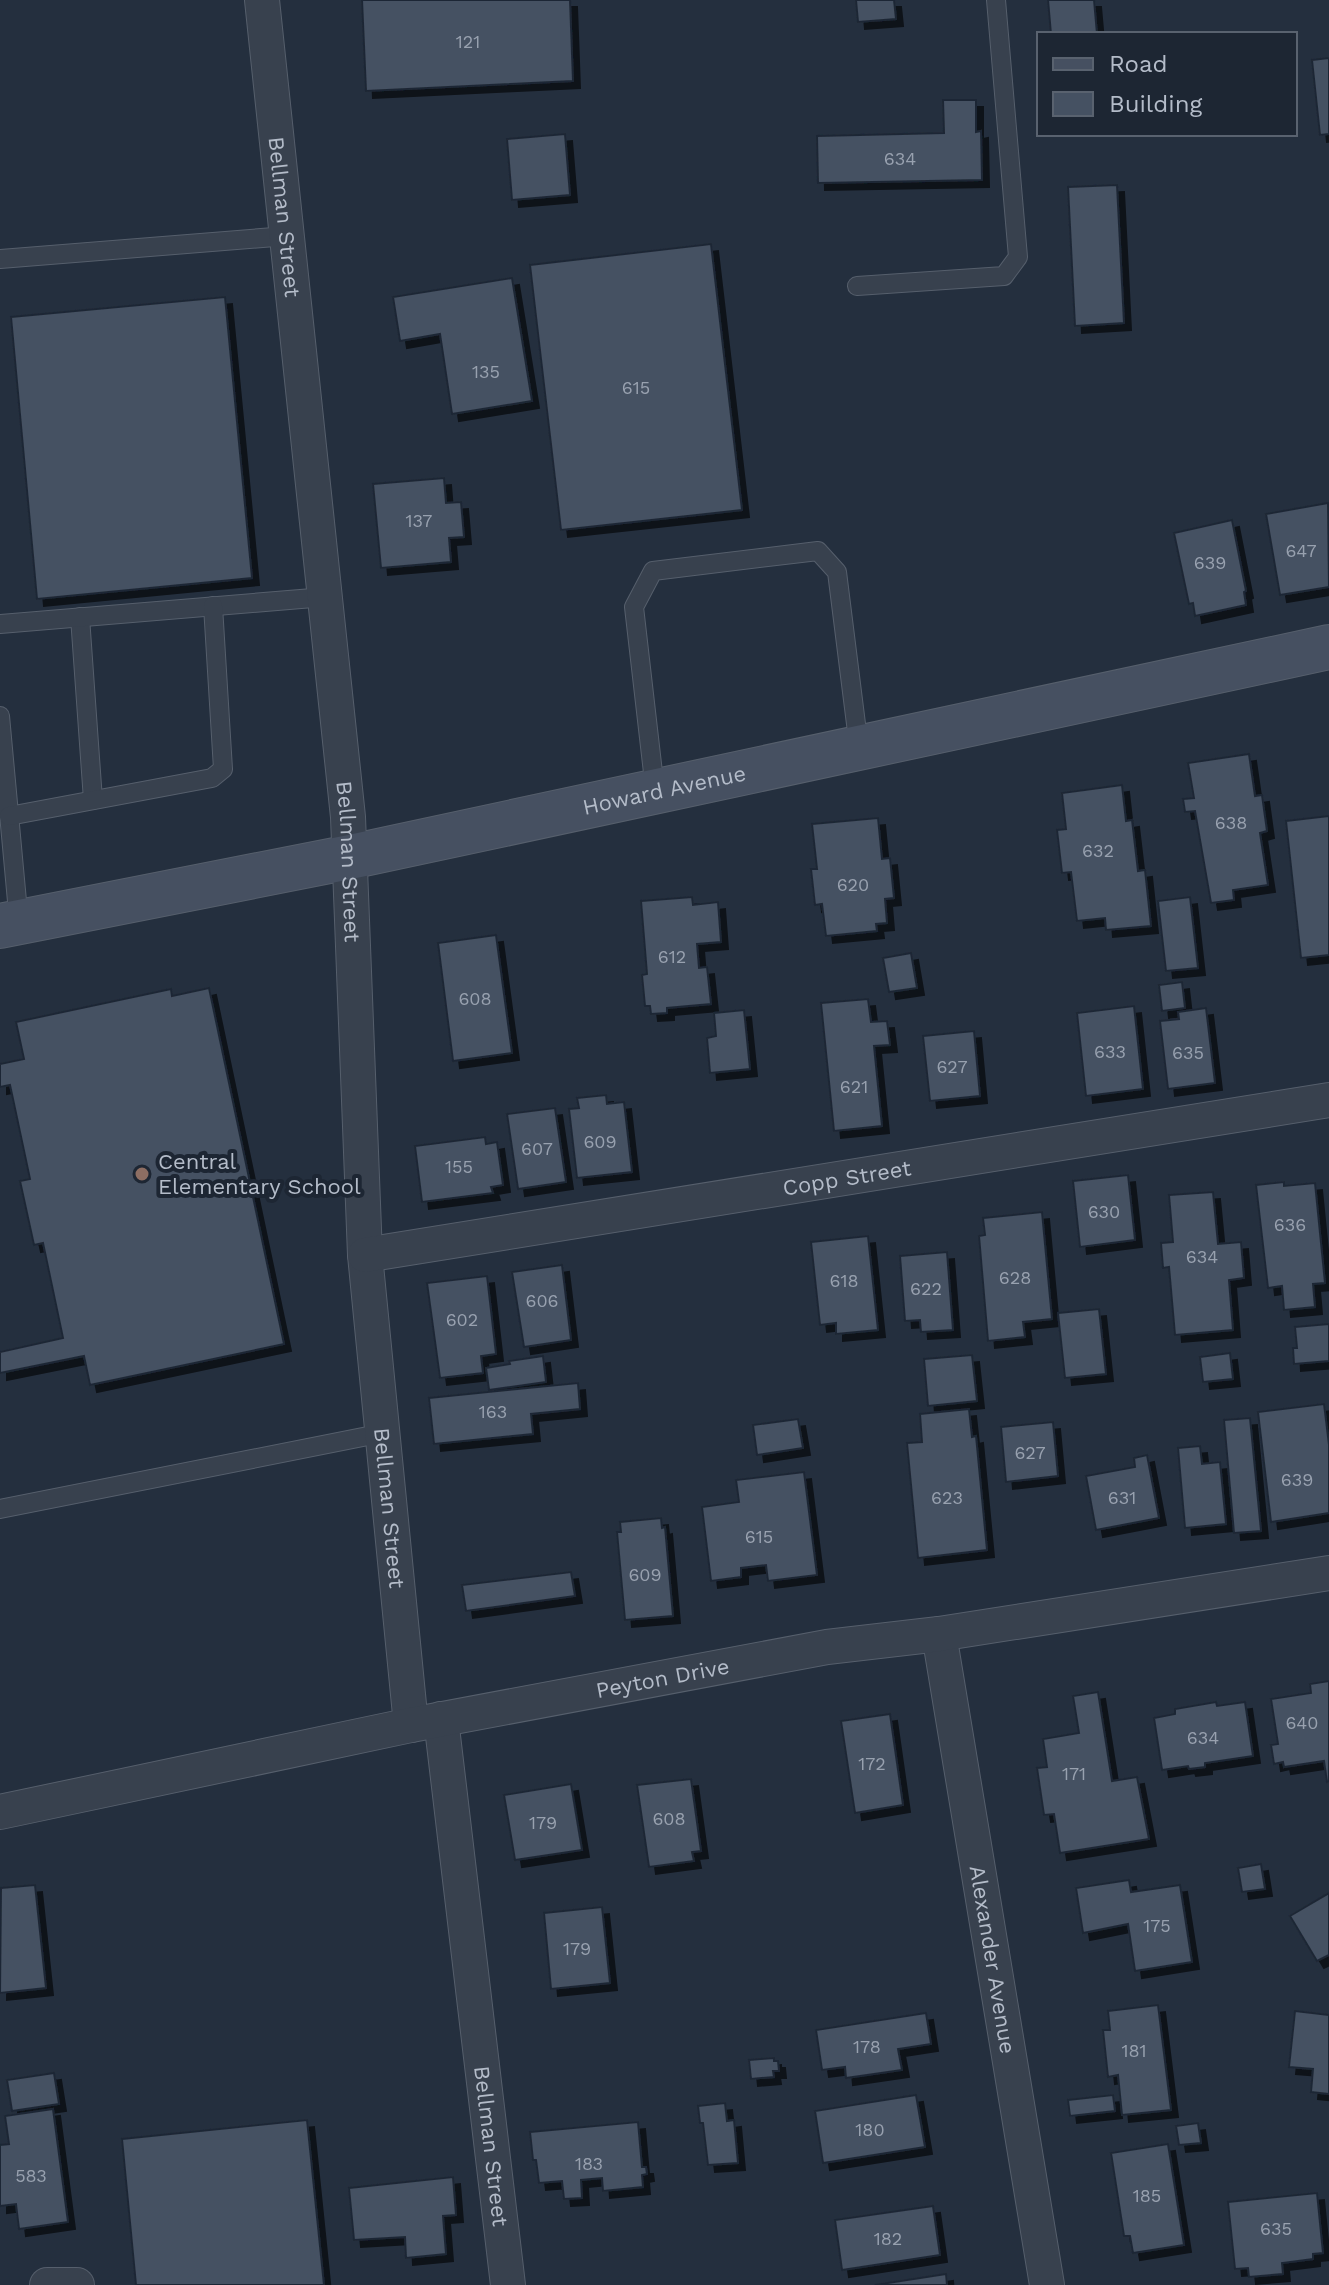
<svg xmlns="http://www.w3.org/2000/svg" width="1329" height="2285" font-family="'Work Sans',sans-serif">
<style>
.building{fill:#455162;stroke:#1f2835;stroke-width:2;filter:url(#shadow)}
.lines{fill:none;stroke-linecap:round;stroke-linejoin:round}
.lane-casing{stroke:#565f6c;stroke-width:20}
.street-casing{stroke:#565f6c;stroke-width:36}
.secondary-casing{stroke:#565f6c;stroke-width:46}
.lane{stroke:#38414e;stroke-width:18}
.street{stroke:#38414e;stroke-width:34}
.secondary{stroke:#465061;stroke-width:44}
.education-dot{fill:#8d6e63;stroke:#1d2633;stroke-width:3}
.labels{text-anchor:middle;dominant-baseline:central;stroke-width:8;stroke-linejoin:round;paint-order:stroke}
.number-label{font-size:18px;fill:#98a1af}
.street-label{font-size:22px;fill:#b4bcc9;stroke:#1d2633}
.poi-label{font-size:22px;fill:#b4bcc9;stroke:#1d2633;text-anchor:start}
</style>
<defs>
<filter id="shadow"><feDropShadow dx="7" dy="7" stdDeviation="0" flood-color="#0009"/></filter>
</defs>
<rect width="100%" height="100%" fill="#242f3e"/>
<g class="building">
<path d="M362,0H570L573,81L366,91Z"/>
<path d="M856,0H894L896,19L858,22Z"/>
<path d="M1048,0H1094L1097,34H1051Z"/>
<path d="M1329,58V134L1320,135L1312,60Z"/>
<path d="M943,100H976V132L981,131L982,180L818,183L817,136L944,133Z"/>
<path d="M565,134L570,195L512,200L507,139Z"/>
<path d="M1117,185L1124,323L1075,326L1068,187Z"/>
<path d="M711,244L742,510L561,530L530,265Z"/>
<path d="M512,278L532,401L452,414L440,334L400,341L393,297Z"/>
<path d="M225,297L252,578L37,599L11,317Z"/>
<path d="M444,478L446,503L461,502L464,537L449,538L451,562L381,568L373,484Z"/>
<path d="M1328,503L1329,587L1280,595L1266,514Z"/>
<path d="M1232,520L1246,591L1244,592L1246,605L1195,616L1193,603L1189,604L1174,533Z"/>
<path d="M1249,754L1255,796L1262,795L1267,831L1260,833L1268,885L1233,890L1234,900L1211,903L1195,811L1185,812L1183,799L1194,798L1188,763Z"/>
<path d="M1122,785L1126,821L1132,820L1138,871L1145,870L1151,926L1106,930L1105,918L1077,921L1071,872L1062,873L1057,830L1066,829L1062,793Z"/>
<path d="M1329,816V955L1301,958L1286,821Z"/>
<path d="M878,818L882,859L890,858L894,898L885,899L887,923L876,924L877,931L826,936L822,904L815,905L811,869H817L812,824Z"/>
<path d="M692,897L693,905L718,902L721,942L697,944L699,968L707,967L711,1004L667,1008V1013L651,1014L650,1006H645L642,975L647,974L641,901Z"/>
<path d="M1190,897L1198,968L1166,971L1158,901Z"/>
<path d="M496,935L512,1053L453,1061L438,943Z"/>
<path d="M911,953L917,988L889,992L883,958Z"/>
<path d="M1182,982L1185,1008L1162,1011L1159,985Z"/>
<path d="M209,988L284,1344L90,1385L84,1356L0,1373V1352L63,1338L43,1243L34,1245L20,1181L30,1179L10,1085L0,1087V1064L24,1059L16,1022L171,989L172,996Z"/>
<path d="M868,999L871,1022L887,1021L890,1045L874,1046L882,1126L834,1131L821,1003Z"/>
<path d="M1134,1006L1143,1089L1086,1096L1077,1013Z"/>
<path d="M1206,1008L1215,1083L1168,1089L1160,1021L1179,1019L1178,1012Z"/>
<path d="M744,1010L750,1069L710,1073L707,1038L716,1036L714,1013Z"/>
<path d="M974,1031L980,1096L930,1101L923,1036Z"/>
<path d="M606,1095L607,1104L624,1102L632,1172L577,1178L569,1109L579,1108L577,1098Z"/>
<path d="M555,1108L566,1182L518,1189L507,1114Z"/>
<path d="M485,1137L486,1144L497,1142L503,1185L491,1187L493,1193L422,1202L415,1146Z"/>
<path d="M1128,1175L1135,1240L1080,1247L1073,1181Z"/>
<path d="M1284,1182V1186L1315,1183L1325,1283L1313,1284L1315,1307L1284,1310L1282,1286L1268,1288L1256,1185Z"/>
<path d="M1213,1192L1218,1244L1241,1242L1244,1278L1229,1280L1233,1330L1175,1335L1169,1267L1163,1268L1161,1243L1173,1242L1169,1195Z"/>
<path d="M1042,1212L1052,1319L1023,1322L1025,1337L988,1341L979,1236L985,1235L983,1218Z"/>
<path d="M868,1236L878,1330L836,1334V1323L820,1325L811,1242Z"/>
<path d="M947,1252L953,1330L921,1332L920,1320L905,1321L900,1256Z"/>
<path d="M562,1265L571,1340L524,1347L512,1272Z"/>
<path d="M487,1276L496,1354L481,1356L483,1373L440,1378L427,1283Z"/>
<path d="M1099,1309L1106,1374L1065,1378L1058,1313Z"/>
<path d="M1329,1324V1361L1294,1364L1293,1348H1297L1295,1327Z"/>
<path d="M1230,1353L1233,1379L1203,1382L1200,1357Z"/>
<path d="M972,1355L977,1401L928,1406L924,1359Z"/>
<path d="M543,1356L546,1382L489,1390L486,1368L510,1364L509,1361Z"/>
<path d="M578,1383L580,1409L531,1414L533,1434L434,1444L429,1398Z"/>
<path d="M1324,1404L1329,1445V1513L1271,1522L1258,1412Z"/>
<path d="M969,1409L972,1437L976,1436L987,1550L918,1558L907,1443L922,1442L920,1414Z"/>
<path d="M1250,1418L1261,1531L1234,1533L1224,1420Z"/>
<path d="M798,1419L803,1448L757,1455L753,1425Z"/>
<path d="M1053,1422L1058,1476L1006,1482L1001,1427Z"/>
<path d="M1200,1446L1202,1464L1220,1462L1226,1524L1185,1528L1178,1448Z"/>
<path d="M1147,1455L1159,1518L1096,1530L1086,1476L1135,1467L1134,1458Z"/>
<path d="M804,1472L817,1575L768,1581L766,1565L741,1568V1577L711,1581L702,1507L739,1502L736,1480Z"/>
<path d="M661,1518L662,1528L665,1527L673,1616L625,1620L617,1532H621L620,1522Z"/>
<path d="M571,1572L575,1596L466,1611L462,1585Z"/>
<path d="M1329,1681V1781L1327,1782L1324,1761L1284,1767L1283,1762L1274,1764L1271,1745L1278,1744L1271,1699L1311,1693L1310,1684Z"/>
<path d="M1098,1692L1112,1781L1137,1777L1149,1839L1060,1853L1054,1814L1044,1815L1037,1768L1047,1767L1043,1739L1079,1733L1073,1696Z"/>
<path d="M1216,1702L1217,1706L1245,1702L1253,1756L1205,1763V1767L1189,1769L1188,1766L1162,1770L1154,1718L1175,1714V1709Z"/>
<path d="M890,1714L903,1805L855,1813L841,1721Z"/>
<path d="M691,1779L701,1851L692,1852L694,1861L649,1867L637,1785Z"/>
<path d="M571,1784L582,1850L515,1860L504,1795Z"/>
<path d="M1261,1864L1265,1889L1242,1892L1238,1868Z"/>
<path d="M1129,1880L1131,1892L1180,1885L1192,1962L1135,1971L1128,1924L1083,1933L1076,1888Z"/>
<path d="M35,1885L46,1988L0,1993L1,1888Z"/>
<path d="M1329,1893V1955L1317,1961L1290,1916Z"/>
<path d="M602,1907L610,1983L551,1989L544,1913Z"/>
<path d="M1158,2005L1171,2110L1122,2115L1118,2075L1108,2077L1103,2030H1110L1108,2011Z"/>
<path d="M1295,2011L1329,2015V2094L1311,2092L1313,2069L1289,2067Z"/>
<path d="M926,2013L931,2044L898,2049L902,2070L846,2078L845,2067L822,2070L816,2030Z"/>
<path d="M774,2058V2061H778L779,2071H773L774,2077L751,2079L749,2060Z"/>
<path d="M54,2073L59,2104L12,2111L7,2080Z"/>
<path d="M916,2095L925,2147L823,2163L815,2111Z"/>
<path d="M1113,2095L1115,2111L1070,2116L1068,2100Z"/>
<path d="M725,2103L727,2121L734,2120L738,2163L708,2165L703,2123H700L698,2106Z"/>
<path d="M53,2109L68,2222L19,2229L16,2204L0,2206V2145L9,2144L5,2116Z"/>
<path d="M307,2120L324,2285H136L122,2139Z"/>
<path d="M638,2122L642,2167H646L647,2174L642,2175L643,2187L603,2191L602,2178L581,2180L582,2198L564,2199L562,2181L539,2183L536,2160H533L530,2132Z"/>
<path d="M1198,2123L1201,2143L1179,2145L1176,2126Z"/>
<path d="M1168,2144L1184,2245L1133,2253L1130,2236H1124L1111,2153Z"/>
<path d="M453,2177L456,2215L443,2216L446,2254L406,2258L405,2237L354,2240L349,2188Z"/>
<path d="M1317,2193L1323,2253L1313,2254V2259L1282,2263L1283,2274L1249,2277L1248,2268L1235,2269L1228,2202Z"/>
<path d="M933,2206L940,2255L842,2270L835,2220Z"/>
<path d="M946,2274L947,2285H875Z"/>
</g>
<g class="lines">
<g class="lane-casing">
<g id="lane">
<path d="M0,259L287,236"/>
<path d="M857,286L1004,276L1018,257L996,0"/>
<path d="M80,617L93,800"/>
<path d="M0,624L325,597"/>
<path d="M0,716L19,923"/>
<path d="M655,790L634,607L653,571L818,551L837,572L859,748"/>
<path d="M9,816L212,778L223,769L213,606"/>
<path d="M0,1509L383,1433"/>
</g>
</g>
<g class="street-casing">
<g id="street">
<path id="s1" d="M262,0L348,817L365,1255L411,1725"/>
<path id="s2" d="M365,1255L1329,1100"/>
<path id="s3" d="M939,1634L1047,2285"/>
<path id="s4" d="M441,1719L508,2285"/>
<path id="s5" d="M0,1812L411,1725L827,1647L939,1634L1329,1573"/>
<path d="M47,2285H77"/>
</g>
</g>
<g class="secondary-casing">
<g id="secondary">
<path id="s6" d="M0,926L350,857L1329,647"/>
</g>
</g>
<use href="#lane" class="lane"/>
<use href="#street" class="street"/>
<use href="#secondary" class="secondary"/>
</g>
<circle class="education-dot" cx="142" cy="1174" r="8"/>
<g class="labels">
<g class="number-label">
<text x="468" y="41">121</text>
<text x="900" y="158">634</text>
<text x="486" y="371">135</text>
<text x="636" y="387">615</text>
<text x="419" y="520">137</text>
<text x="1301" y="550">647</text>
<text x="1210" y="562">639</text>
<text x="1231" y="822">638</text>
<text x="1098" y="850">632</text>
<text x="853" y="884">620</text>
<text x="672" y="956">612</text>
<text x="475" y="998">608</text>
<text x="1110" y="1051">633</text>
<text x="1188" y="1052">635</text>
<text x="952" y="1066">627</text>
<text x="854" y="1086">621</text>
<text x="600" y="1141">609</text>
<text x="537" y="1148">607</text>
<text x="459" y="1166">155</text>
<text x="1104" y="1211">630</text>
<text x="1290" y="1224">636</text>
<text x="1202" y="1256">634</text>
<text x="1015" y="1277">628</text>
<text x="844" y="1280">618</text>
<text x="926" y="1288">622</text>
<text x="542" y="1300">606</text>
<text x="462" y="1319">602</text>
<text x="493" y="1411">163</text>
<text x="1030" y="1452">627</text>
<text x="1297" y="1479">639</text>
<text x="947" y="1497">623</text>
<text x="1122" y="1497">631</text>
<text x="759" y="1536">615</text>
<text x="645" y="1574">609</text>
<text x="1302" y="1722">640</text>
<text x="1203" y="1737">634</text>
<text x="872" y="1763">172</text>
<text x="1074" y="1773">171</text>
<text x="669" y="1818">608</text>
<text x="543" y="1822">179</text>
<text x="1157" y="1925">175</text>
<text x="577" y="1948">179</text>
<text x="867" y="2046">178</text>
<text x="1134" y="2050">181</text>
<text x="870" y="2129">180</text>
<text x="589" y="2163">183</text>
<text x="31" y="2175">583</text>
<text x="1147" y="2195">185</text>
<text x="1276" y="2228">635</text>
<text x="888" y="2238">182</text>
</g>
<g class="street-label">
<text stroke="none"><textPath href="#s1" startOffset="218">Bellman Street</textPath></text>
<text stroke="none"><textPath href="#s6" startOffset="678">Howard Avenue</textPath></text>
<text stroke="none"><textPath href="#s1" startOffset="866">Bellman Street</textPath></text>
<text stroke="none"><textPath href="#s2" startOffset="488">Copp Street</textPath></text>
<text stroke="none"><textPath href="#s1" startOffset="1514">Bellman Street</textPath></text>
<text stroke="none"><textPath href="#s5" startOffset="676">Peyton Drive</textPath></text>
<text stroke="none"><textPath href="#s3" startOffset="330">Alexander Avenue</textPath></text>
<text stroke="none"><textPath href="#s4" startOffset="430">Bellman Street</textPath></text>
</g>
<g class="poi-label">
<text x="158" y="1161">Central<tspan x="158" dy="25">Elementary School</tspan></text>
</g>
</g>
<rect x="1037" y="32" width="260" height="104" fill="#1d2633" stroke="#59626f" stroke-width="2"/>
<rect x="1053" y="58" width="40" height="12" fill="#465061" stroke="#59626f" stroke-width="2"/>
<text x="1109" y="72" font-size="24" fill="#b4bcc9">Road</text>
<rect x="1053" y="92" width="40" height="24" fill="#455162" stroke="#59626f" stroke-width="2"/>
<text x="1109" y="112" font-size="24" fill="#b4bcc9">Building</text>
</svg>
